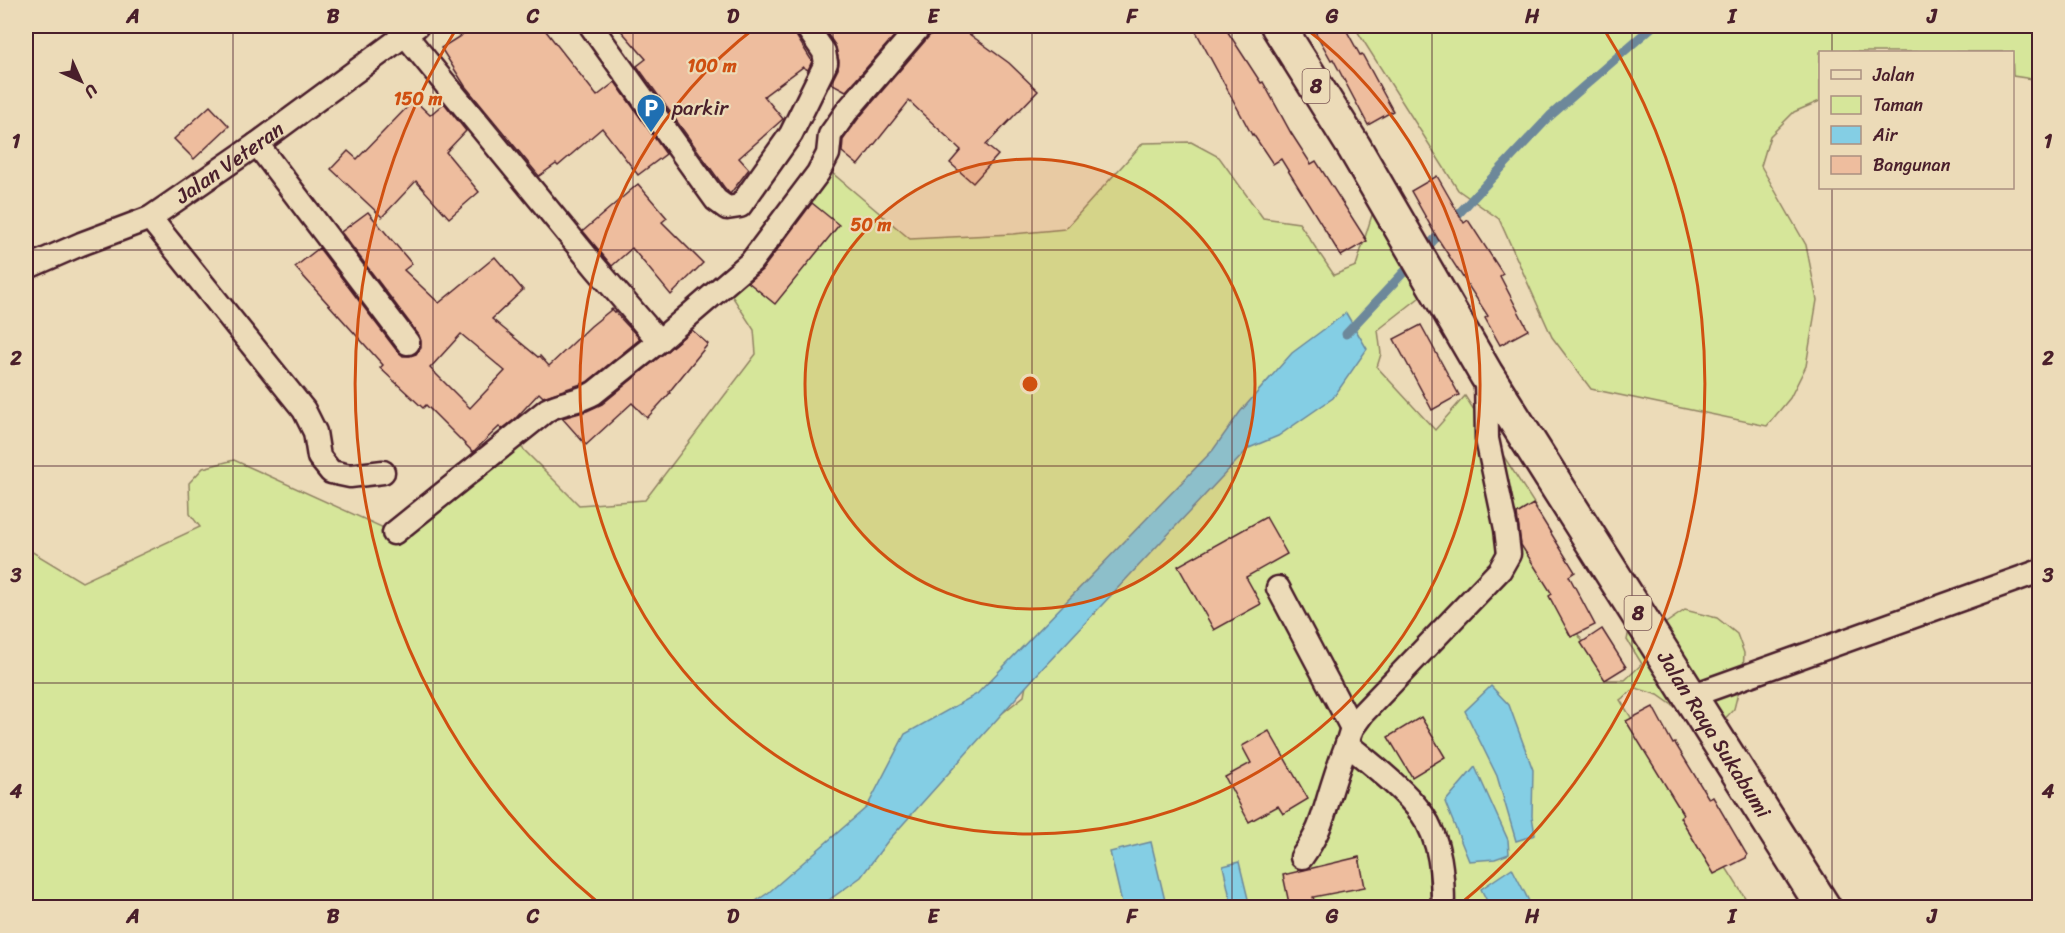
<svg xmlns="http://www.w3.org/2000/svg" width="2065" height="933" font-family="Sriracha,sans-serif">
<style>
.green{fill:#d6e69a;stroke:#908262;stroke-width:1.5}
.water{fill:#84cee4;stroke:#6d889a;stroke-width:1.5}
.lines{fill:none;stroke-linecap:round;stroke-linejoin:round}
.stream{stroke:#6d889a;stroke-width:9}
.building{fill:#eebd9e;stroke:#4a1f2b;stroke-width:1.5;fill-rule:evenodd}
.minor-casing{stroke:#4a1f2b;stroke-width:27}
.trunk-casing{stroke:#4a1f2b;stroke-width:38}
.minor{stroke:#ecdbb8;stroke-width:22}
.trunk{stroke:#ecdbb8;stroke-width:33}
.grid{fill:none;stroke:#4a1f2b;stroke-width:1.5;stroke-opacity:0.55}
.ring{fill:none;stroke:#d05011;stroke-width:3}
.labels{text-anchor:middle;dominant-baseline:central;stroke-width:4.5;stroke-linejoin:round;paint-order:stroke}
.shield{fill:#ecdbb8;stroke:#7b5755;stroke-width:1.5}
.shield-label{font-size:20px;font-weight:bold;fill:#4a1f2b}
.poi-label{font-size:21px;fill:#4a1f2b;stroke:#ecdbb8;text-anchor:start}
.street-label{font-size:21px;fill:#4a1f2b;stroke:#ecdbb8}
.centre{fill:#d05011;stroke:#ecdbb8;stroke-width:3}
.ring-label{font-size:18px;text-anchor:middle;font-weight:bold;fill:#d05011;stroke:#ecdbb8;stroke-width:4.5;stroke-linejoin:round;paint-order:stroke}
.neatline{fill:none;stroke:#4a1f2b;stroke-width:2}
.grid-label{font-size:20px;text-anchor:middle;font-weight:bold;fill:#4a1f2b}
</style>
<rect width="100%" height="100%" fill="#ecdbb8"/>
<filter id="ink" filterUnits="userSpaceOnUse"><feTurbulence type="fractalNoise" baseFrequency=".0167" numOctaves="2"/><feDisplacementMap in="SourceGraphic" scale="12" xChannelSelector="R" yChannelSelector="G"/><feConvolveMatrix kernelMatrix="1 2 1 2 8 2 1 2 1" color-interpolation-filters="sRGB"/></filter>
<g filter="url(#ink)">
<g class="green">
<path d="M1354,26H2039V80L2013,76L2012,52H1820V101L1794,112L1770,136L1761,166L1806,245L1817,300L1806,366L1790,398L1767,426L1591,389L1552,337L1499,219L1458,190Z"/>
<path d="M1191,142L1219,157L1263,218L1299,223L1334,275L1356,266L1372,215L1390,197L1416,220L1434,268V281L1424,294L1378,330L1381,354L1377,367L1435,430L1465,396L1537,508L1522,546L1607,680H1625L1642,664L1627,640L1629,630L1657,629L1685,610L1717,618L1737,634L1744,653L1743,673L1734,709L1719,725L1695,721L1658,695L1636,688L1620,700L1751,907H811L834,893L844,870L858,871L873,843L902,818L927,784L977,733L1024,696L1030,664L1076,615L1095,614L1096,608L1070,602L979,696L906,736L870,808L769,896L751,907H26V548L82,582L200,527L190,514L189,483L203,468L234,460L399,535L516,442L579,505L645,500L756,354L754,330L732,296L738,278L732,269L801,198L831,172L910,239L1013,234L1065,229L1143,143Z"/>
</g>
<g class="water">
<path d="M1346,313L1367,349L1333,398L1278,436L1249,448L1041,670L887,842L861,877L819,907H747L768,893L867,807L905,734L977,694L1213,450L1240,412L1292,353Z"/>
<path d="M1491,686L1509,705L1533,770L1532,816L1535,835L1516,841L1497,776L1465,711Z"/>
<path d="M1475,767L1508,840L1509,854L1495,859L1469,861L1445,802Z"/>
<path d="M1151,842L1166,905L1155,907H1123L1110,852Z"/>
<path d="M1239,862L1250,907H1232L1223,866Z"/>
<path d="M1512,868L1532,907H1490L1481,889Z"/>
</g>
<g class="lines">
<path class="stream" d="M1346,334L1550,116L1653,26"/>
</g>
<g class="building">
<path d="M476,26H542L597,96L615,82L666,154L638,175L602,128L558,166L556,164L539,176L465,86L441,48Z"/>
<path d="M617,26H793L795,34L812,61L808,70L803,67L764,96L783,119L739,158L749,169L730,194L724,187L637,66L646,59Z"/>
<path d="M822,26H903L846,91L831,83L838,69L839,61L835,45Z"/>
<path d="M933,26H958L1009,63L1038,91L986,145L998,155L973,183L950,163L961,150L909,101L858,165L842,152L843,140L858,119L930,35Z"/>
<path d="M1193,26H1224L1261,83L1263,82L1291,133L1311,164L1316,161L1367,241L1341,256L1281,159L1273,164L1253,134L1252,135Z"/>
<path d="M1312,26H1344L1360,55L1362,54L1393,111L1368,125L1333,59L1331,60Z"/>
<path d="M414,100L430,115L444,103L466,131L446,152L479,192L449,218L416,181L382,217L331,169L348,151L357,159Z"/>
<path d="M210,106L229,126L194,159L174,139Z"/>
<path d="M1437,176L1464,223L1468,220L1503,274L1500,276L1528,330L1500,345L1485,318L1488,316L1438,239L1411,191Z"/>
<path d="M638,184L667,218L662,222L703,263L671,295L632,248L612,266L583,231Z"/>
<path d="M812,203L839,225L775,304L748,282L762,270Z"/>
<path d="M368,212L412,264L404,270L439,303L495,257L523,290L492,319L538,357L540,356L549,366L591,326L612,309L640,339L587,382L543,397L539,393L515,419L502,429L499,427L473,452L426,405L423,408L380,368L383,365L295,267L319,248L397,351L403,356H410L416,354L421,348V341L419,335L341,232ZM461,334L505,371L470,408L430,368Z"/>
<path d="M1421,325L1459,395L1432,410L1394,339Z"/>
<path d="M692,330L708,344L669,392L670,393L647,418L632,403L586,445L562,418L587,411L602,404Z"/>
<path d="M1533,504L1575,572L1569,576L1595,625L1571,637L1549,596L1552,594L1521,545L1517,514Z"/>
<path d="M1266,517L1287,554L1246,577L1261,604L1214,630L1178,566Z"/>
<path d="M1602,629L1626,667L1605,680L1581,643Z"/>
<path d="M1653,707L1673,744L1675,743L1709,799L1713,797L1747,855L1746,858L1714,874L1680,817L1683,814L1626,721Z"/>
<path d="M1421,717L1445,757L1412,777L1388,737Z"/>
<path d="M1269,731L1308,799L1283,814L1278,806L1249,822L1225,777L1251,763L1242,746Z"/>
<path d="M1359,857L1365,887L1313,897L1316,908H1290L1283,875Z"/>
</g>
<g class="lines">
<g class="minor-casing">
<g id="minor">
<path d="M398,26L596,268L659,341"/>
<path d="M591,26L716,200L727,208L740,206L791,134L826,63L824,52L806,26"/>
<path d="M257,144L408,343"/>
<path d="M150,218L304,410L315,432L319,457L331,472L350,476L383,472"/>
<path id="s1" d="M26,268L81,244L150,218L257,144L417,26"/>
<path d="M394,533L547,410C562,402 579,402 594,393L659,341L751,262L818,173L828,154L830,135L847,111L920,26"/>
<path d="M1278,588L1352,728"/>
<path d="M1691,696L2040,571"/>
<path d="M1302,857C1322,829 1323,815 1333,784C1337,771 1342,757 1347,744"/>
<path d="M1443,908C1443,876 1441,840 1422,814C1404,789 1371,764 1347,744L1352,728L1363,713L1500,570L1509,554L1506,529L1487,439L1486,375"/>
</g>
</g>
<g class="trunk-casing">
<g id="trunk">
<path id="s2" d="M1278,26L1354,147L1486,374L1824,908"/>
</g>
</g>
<use href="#minor" class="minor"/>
<use href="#trunk" class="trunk"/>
</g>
</g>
<path class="grid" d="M233,26V908M433,26V908M633,26V908M833,26V908M1032,26V908M1232,26V908M1432,26V908M1632,26V908M1832,26V52M1832,188V908M26,250H2040M26,466H2040M26,683H2040"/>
<circle cx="1030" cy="384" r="225" fill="#d05011" fill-opacity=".12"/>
<g class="ring">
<circle cx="1030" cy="384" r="225"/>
<path d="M1304 27A450 450 0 1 1 756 27"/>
<path d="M601 905A675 675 0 0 1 458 26M1602 26A675 675 0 0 1 1459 905"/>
</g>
<defs>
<g id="parking-pin" transform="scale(1.5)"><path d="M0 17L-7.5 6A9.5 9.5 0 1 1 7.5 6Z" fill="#1f6fb2" stroke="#ecdbb8"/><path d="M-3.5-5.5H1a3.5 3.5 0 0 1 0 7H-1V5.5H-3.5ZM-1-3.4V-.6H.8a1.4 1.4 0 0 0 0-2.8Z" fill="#fff"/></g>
</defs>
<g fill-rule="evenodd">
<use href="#parking-pin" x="651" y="108"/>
</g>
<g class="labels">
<g class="shield">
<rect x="1302.5" y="69" width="27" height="34" rx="4.5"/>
<rect x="1624.5" y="596" width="27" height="34" rx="4.5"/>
</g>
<g class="shield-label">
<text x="1316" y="86">8</text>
<text x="1638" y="613">8</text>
</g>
<g class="poi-label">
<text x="672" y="108">parkir</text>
</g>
<g class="street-label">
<text stroke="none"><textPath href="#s1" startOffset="231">Jalan Veteran</textPath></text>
<text stroke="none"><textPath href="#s2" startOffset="832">Jalan Raya Sukabumi</textPath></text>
</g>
</g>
<circle cx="1030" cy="384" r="9" class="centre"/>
<g class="ring-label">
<text x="712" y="72">100 m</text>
<text x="418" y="105">150 m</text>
<text x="871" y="231">50 m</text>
</g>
<rect width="2065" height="933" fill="none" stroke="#ecdbb8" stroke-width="66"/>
<rect x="1819" y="51" width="195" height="138" fill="#ecdbb8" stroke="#ab9080" stroke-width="1.5"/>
<rect x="1831" y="70" width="30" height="9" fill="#ecdbb8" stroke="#ab9080" stroke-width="1.5"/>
<text x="1873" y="81" font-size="18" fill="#4a1f2b">Jalan</text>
<rect x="1831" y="96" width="30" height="18" fill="#d6e69a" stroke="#ab9080" stroke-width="1.5"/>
<text x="1873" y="111" font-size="18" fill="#4a1f2b">Taman</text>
<rect x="1831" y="126" width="30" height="18" fill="#84cee4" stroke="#ab9080" stroke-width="1.5"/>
<text x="1873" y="141" font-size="18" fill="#4a1f2b">Air</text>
<rect x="1831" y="156" width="30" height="18" fill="#eebd9e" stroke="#ab9080" stroke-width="1.5"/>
<text x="1873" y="171" font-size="18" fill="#4a1f2b">Bangunan</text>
<g transform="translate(81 81) rotate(135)" stroke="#ecdbb8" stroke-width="4.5" paint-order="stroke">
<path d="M0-4.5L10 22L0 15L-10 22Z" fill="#4a1f2b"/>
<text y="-9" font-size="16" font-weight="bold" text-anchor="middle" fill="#4a1f2b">U</text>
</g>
<rect x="33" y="33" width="1999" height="867" class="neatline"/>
<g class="grid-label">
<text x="133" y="23">A</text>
<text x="333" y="23">B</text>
<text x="533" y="23">C</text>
<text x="733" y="23">D</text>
<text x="933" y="23">E</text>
<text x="1132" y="23">F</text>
<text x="1332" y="23">G</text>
<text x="1532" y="23">H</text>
<text x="1732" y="23">I</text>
<text x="1932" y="23">J</text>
<text x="16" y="148">1</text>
<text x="2048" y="148">1</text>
<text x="16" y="365">2</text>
<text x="2048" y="365">2</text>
<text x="16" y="582">3</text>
<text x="2048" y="582">3</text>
<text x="16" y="798">4</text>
<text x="2048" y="798">4</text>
<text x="133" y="923">A</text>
<text x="333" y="923">B</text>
<text x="533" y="923">C</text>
<text x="733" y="923">D</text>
<text x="933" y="923">E</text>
<text x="1132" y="923">F</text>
<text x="1332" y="923">G</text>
<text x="1532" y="923">H</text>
<text x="1732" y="923">I</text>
<text x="1932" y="923">J</text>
</g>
</svg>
